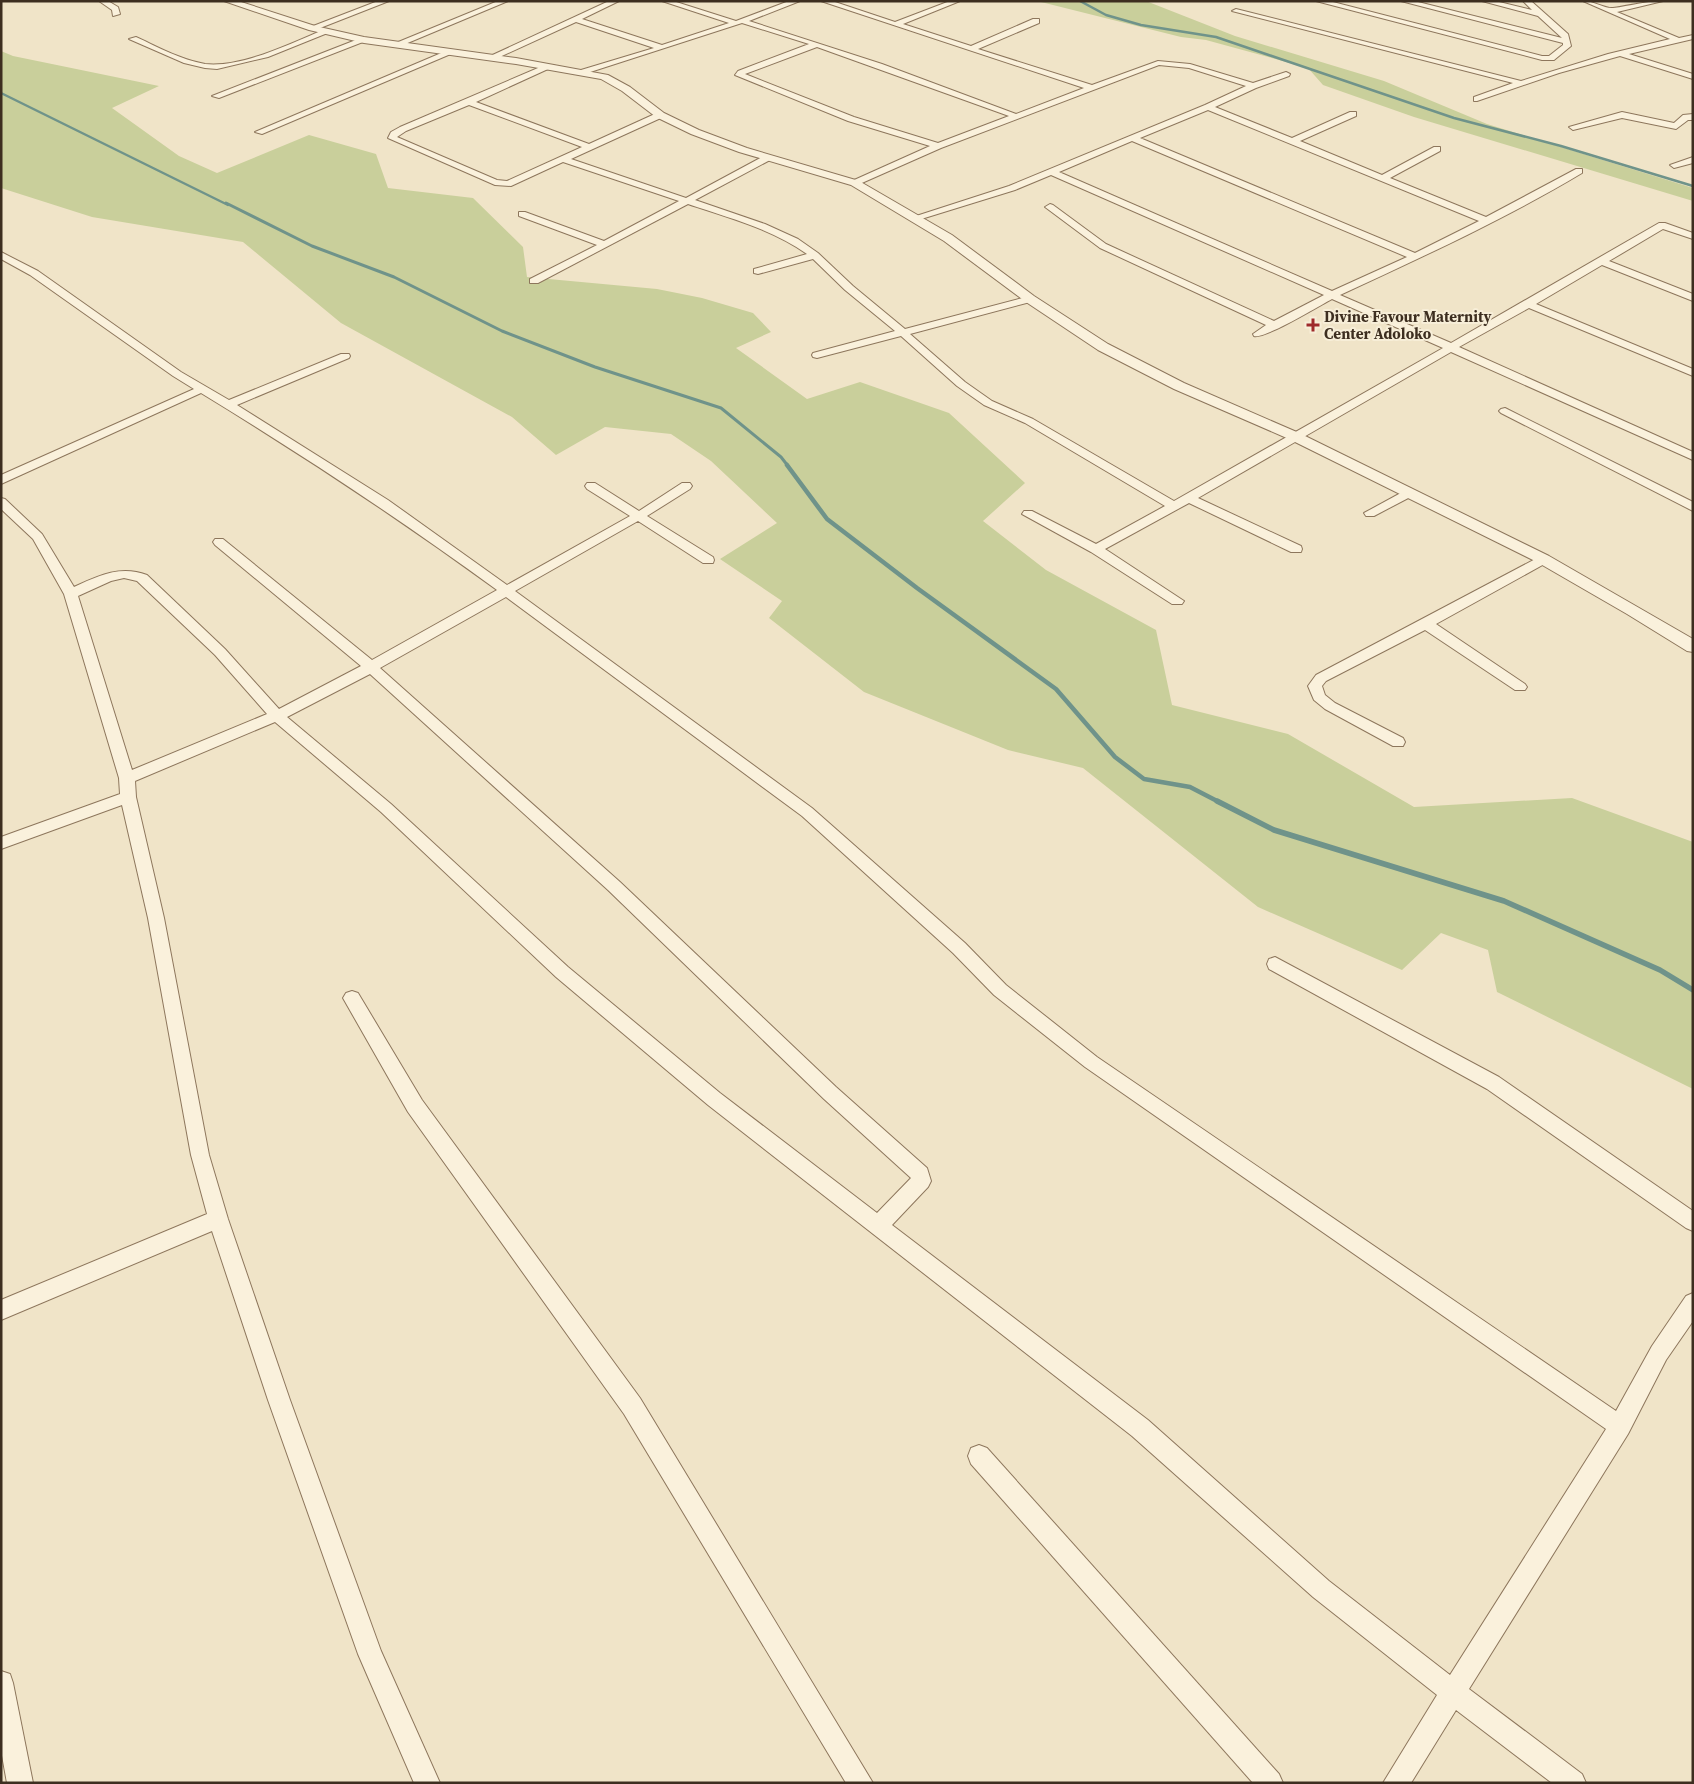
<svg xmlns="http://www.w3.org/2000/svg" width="1694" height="1784" font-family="'Source Serif 4',serif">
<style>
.green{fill:#c9cf9b}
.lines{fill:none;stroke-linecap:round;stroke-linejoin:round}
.stream-far3{stroke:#6f938a;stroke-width:2.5}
.stream-far2{stroke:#6f938a;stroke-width:3}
.stream-far1{stroke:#6f938a;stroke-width:4.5}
.stream{stroke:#6f938a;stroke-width:5.5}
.minor-casing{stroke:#8d765c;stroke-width:2}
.tertiary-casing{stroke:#8d765c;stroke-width:2}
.minor{fill:#faf1dc;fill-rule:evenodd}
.tertiary{fill:#faf1dc;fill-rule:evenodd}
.poi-dot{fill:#9e2a2b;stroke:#f7eed8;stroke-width:2}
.labels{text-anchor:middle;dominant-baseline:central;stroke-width:4;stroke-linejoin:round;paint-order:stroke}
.far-poi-label{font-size:15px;font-weight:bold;fill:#3d2e20;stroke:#f7eed8;text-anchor:start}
</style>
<rect width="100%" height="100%" fill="#f0e4c8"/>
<g class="green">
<path d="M1037,1H1146L1235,36L1384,81L1487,124L1693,188V201L1414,117L1323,85L1308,68L1206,40L1181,37Z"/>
<path d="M1,51L13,56L159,86L112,108L179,156L217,173L309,135L376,154L388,188L473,198L523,247L527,277L657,289L702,298L753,313L771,332L736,348L807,399L860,382L949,413L1025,483L983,521L1046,570L1156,630L1172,705L1288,734L1414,807L1572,798L1693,842V1089L1497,992L1488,950L1441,933L1402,970L1258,907L1083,768L1008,750L864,692L769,618L782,601L720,559L777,523L711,461L671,434L605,427L556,455L512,417L341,323L243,242L92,217L1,188Z"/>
</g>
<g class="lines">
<g class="stream-far3">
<path d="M1080,1L1106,15L1141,25L1216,37L1454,118L1561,146L1693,186"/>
<path d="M1,93L228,205"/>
</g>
<path class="stream-far2" d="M226,203L312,246L394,277L502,331L595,367L721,408L781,457L788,466"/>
<path class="stream-far1" d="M787,465L827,519L917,588L1056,689L1115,757L1144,779L1190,787L1219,802"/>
<path class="stream" d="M1217,801L1274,830L1504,901L1660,970L1693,990"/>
<g class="minor-casing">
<g id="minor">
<path d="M99,1H108L118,7L120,14L113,16L112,10Z"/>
<path d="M378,1H389L315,30L308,28Z"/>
<path d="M498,1H508L398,47L391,45Z"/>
<path d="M609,1H619L582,19L662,45L729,23L662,1H673L736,21L789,1H800L749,21L882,64L1016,114L1084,88L821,1H832L895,22L950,1H960L903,24L971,46L1033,19H1039V23L978,49L1092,85L1158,61L1190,64L1253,83L1286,72L1290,74L1289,76L1256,88L1215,107L1292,138L1350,112H1356V116L1300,141L1382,175L1434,147H1440V151L1390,178L1486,217L1576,169H1582V173C1505,219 1422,257 1340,295L1451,343L1659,223H1665L1693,233V239L1663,229L1609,261L1693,294V301L1602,265L1536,304L1693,369V376L1529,308L1459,347L1693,452V460L1451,352L1198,498L1301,546L1302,549L1301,552H1291L1189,503L1105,549L1184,601L1182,604H1172L1091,552L1022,514L1024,511H1032L1096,544L1165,506L1025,423L984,405L957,386L901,336L817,358L813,357L812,355L813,353L895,331L845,290L813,259L758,274L754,273V269L807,254C772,229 729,218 688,204L538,283H530V279L597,245L519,216V212H525L604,241L679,201L563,162L511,186L495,185L388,138L391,132L400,127L545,65L549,67L548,69L476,102L589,144L657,113H663V117L571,159L686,198L764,156H770V160L695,200L765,224L798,239L818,253L853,286L905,329L1030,296L1034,297L1035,299L1034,301L910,334L965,382L992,401L1033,419L1174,501L1443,348L1332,299C1319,306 1265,339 1254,336L1253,334L1266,325L1100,248L1045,207L1050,204L1053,205L1106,244L1274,321L1324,295L1051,175L1015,190L918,220H912L910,218L1009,186L1205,105L1246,86L1189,68L1159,65L941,148L855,186L850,183L852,181L930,146L848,121L735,75L738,71L809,44L742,23L584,74H581V70L654,48L576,22L493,60L486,58ZM817,47L1009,116L938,143L854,117L745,74ZM469,105L582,147L507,181L497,180L397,137L406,131ZM1208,110L1479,221L1415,253L1140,138ZM1132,141L1407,257L1332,291L1059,172Z"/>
<path d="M1316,1H1329L1542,56H1549L1563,45V43L1401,1H1414L1562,38L1538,16L1482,1H1495L1532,10L1523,1H1531L1568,34L1571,46L1554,60H1542Z"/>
<path d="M1583,1C1594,1 1605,9 1613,8C1630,6 1646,1 1663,1L1617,12L1679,38L1693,35V39L1629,54L1693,74V79L1620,56L1559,73L1477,101H1474V97L1513,83L1232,11L1236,9L1521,81L1608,54L1670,39Z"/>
<path d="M323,30L330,32L268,57L217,69L205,68L184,63L129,39L136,37C158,47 181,60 205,64C241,68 290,44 323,30Z"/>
<path d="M361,38L368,40L219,98L212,96Z"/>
<path d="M446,51L453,53L262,134L255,132Z"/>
<path d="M1622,112L1674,123L1683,115L1693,114V120H1688L1676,129L1622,118L1573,130L1569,127Z"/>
<path d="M1693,157V163L1674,168L1670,165Z"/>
<path d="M1,252L38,271L181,372L229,400L341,354H349L350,356L349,358L237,405L388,500L507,585L630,516L587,489L585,486L587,483H595L639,511L682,483H690L692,486L690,489L647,516L713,557L714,560L713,563H703L638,521L515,591L812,808L965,943L1006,985L1097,1057L1616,1411L1652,1346L1686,1296L1693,1293V1321L1666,1360L1628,1434L1469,1689L1582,1774L1586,1783H1552L1456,1710L1411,1783H1383L1437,1695L1313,1597L1132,1436L708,1105L556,977L381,812L275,722L135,781L136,797L164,918L209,1155L228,1219L290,1400L381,1651L440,1783H414L358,1654L268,1400L212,1231L1,1320V1300L207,1214L191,1155L148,918L122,805L1,849V837L120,794L119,778L64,594L33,539L1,509V498L5,499L42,534L74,587C98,576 120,565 147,575L225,649L279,709L361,666L215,545L213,542L215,539H223L372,660L497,590C401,520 303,455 201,393L1,484V475L194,389L173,376L30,275L1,259ZM124,578L137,581L215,655L267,714L132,770L78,596L111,581ZM506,597L802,816L953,953L994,995L1085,1067L1606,1429L1450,1675L1329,1581L1148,1420L892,1225L928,1187L931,1181L927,1168L836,1087L620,882L380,668ZM370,674L608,890L824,1099L911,1178L877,1213L720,1093L568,967L391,804L287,717Z"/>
<path d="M1505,408L1693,502V511L1501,413L1499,411L1501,409Z"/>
<path d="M1410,488L1416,492L1414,495L1374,516H1366L1364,513Z"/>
<path d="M1543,555L1548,556L1549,559L1548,562L1436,624L1525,684L1527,687L1525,690H1515L1425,630L1326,681L1322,686L1325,695L1335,703L1403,738L1405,742L1403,746H1393L1325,709L1314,700L1308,686L1316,675Z"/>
<path d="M1275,957L1499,1077L1693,1211V1231L1686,1228L1487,1089L1269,969L1267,964L1269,959Z"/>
<path d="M352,991L358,993L422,1100L640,1398L873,1783H846L624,1414L408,1112L343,998L346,993Z"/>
<path d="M979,1445L987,1448L1279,1774L1283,1783H1253L971,1464L968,1456L971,1448Z"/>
<path d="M1,1671L10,1674L13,1683L33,1783H7L1,1750Z"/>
</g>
</g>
<g class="tertiary-casing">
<path id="tertiary" d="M224,1H238L315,26L364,37L516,58L608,75L630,87L664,113L699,130L747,148L859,181L952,235L1034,296L1108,344L1184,383L1299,433L1549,556L1693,639V652L1687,651L1627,614L1537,562L1289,439L1174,389L1098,350L1026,302L944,241L851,185L739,152L691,134L656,117L622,91L601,79L516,64L364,43L309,30Z"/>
</g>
<use href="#minor" class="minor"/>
<use href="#tertiary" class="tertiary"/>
</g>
<path class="poi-dot" d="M1310.5 317.5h5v5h5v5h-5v5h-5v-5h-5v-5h5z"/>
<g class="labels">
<g class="far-poi-label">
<text x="1324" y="316">Divine Favour Maternity<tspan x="1324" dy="17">Center Adoloko</tspan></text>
</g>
</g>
<rect width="1694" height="1784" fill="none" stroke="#3d2e20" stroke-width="5"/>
</svg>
